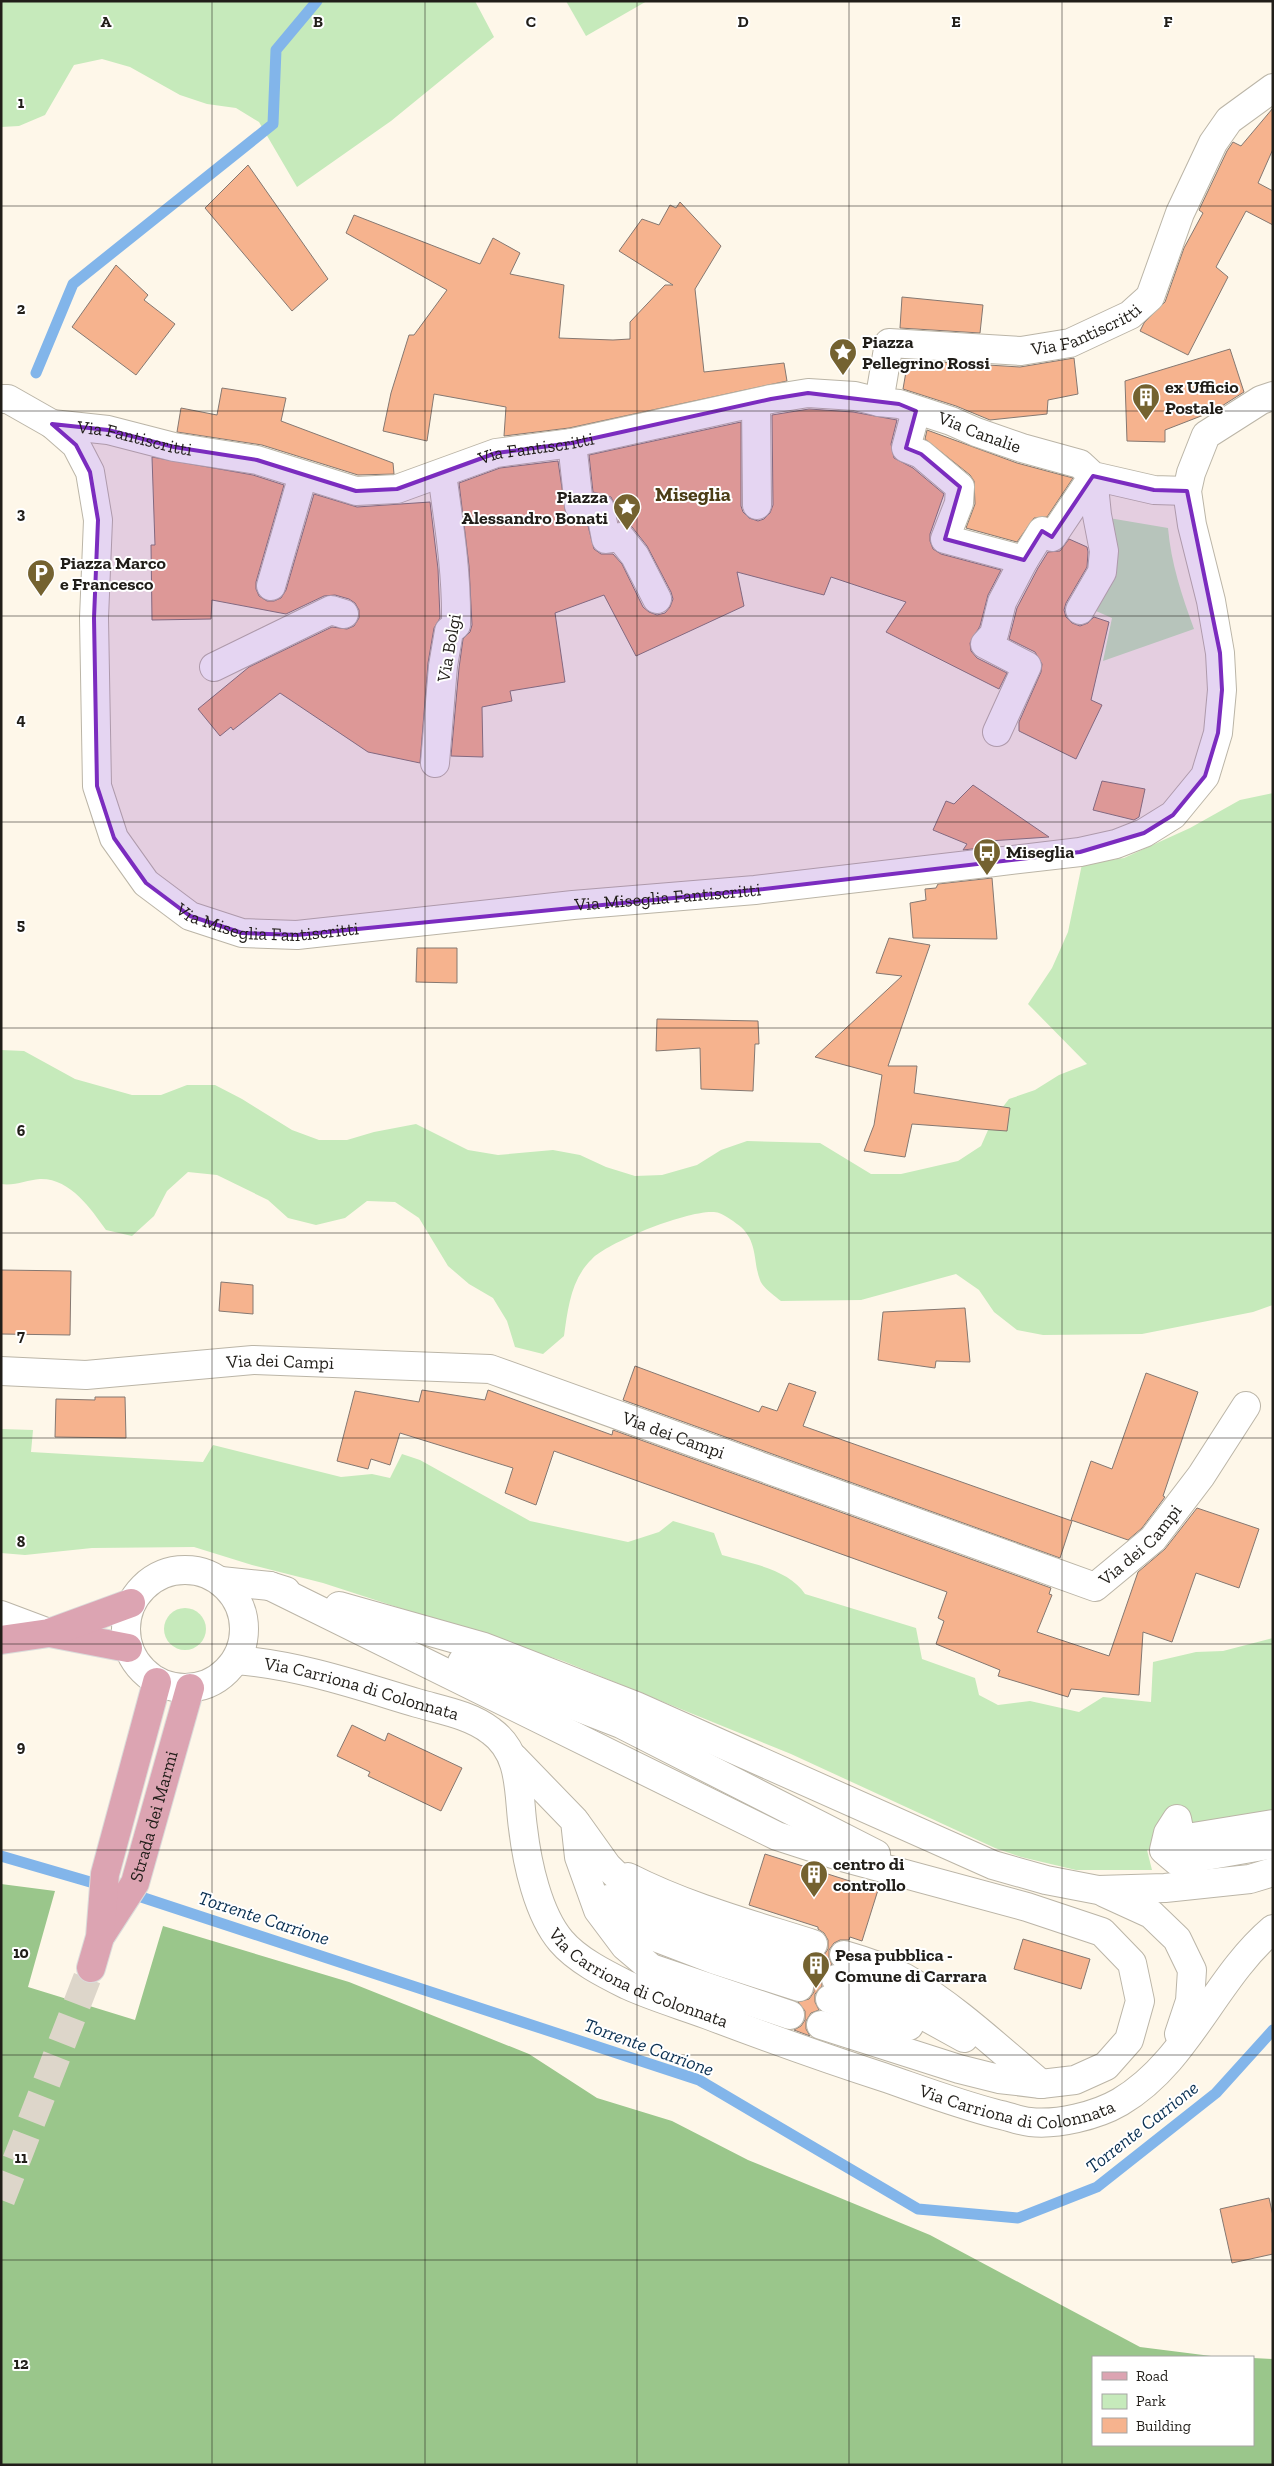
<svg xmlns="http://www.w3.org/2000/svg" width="1274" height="2466" font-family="'Zilla Slab',serif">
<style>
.green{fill:#c6eabb}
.forest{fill:#9ac68b}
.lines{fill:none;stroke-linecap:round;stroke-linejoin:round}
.stream{stroke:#82b5ea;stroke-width:11}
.building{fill:#f6b38e;stroke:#857871}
.major-tunnel{stroke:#ddd6ca;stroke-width:28;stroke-dasharray:28 14;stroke-linecap:butt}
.minor-casing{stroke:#bbb5a7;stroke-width:30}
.major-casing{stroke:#dbdbda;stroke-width:30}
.minor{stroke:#fff;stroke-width:28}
.major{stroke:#dca4b2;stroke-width:28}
.marked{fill:#7b2cbf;fill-opacity:0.2;stroke:#7b2cbf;stroke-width:4;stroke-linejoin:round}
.grid{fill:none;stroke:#211e19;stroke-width:1;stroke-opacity:0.55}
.labels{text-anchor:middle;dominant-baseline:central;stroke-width:4;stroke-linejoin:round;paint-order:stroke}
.street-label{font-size:18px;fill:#211e19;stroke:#fff}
.poi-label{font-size:18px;font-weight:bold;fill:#211e19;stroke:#fff;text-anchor:start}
.water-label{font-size:19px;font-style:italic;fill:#0a3052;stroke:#fff}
.quarter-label{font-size:20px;font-weight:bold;fill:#4b3d15;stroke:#fff}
.grid-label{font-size:16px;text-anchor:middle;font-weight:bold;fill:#211e19;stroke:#fff;stroke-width:4;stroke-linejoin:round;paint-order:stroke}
</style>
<rect width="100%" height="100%" fill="#fef7e9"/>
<g class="green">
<path d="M1,1H475L494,37L391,121L297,187L259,122L236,108L207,104L180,95L130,67L102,59L74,65L45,115L19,126L1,127Z"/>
<path d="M566,1H647L586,36Z"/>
<path d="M1103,517L1168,528C1171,563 1182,596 1194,629L1103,661L1112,618L1089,608Z"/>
<path d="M1273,793V1305L1253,1312L1142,1334L1043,1335L1017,1330L994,1312L979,1290L956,1274L861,1300L781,1301C775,1296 762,1287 760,1280C753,1262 758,1243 741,1227C736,1223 725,1215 719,1213C697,1206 608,1242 592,1259C571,1279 568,1308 564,1336L543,1354L515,1347L507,1321L493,1298L469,1284L448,1266L419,1218L395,1202L367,1201L345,1218L316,1225L288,1218L268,1200L217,1175L188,1172L167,1191L154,1216L132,1236L106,1230C91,1209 70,1178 40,1179C27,1180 15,1186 1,1184V1050L24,1051L75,1079L132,1095H161L187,1085H215L242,1099L292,1130L319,1140H347L374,1132L416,1124L468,1150L498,1155L553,1150L580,1155L606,1167L635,1176L662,1175L697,1165L721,1150L747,1141L820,1143L871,1174H901L958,1161L981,1146L992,1121L1009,1099L1035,1090L1059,1075L1087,1064L1028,1004L1052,968L1068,932L1082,864L1124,858L1190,828L1240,800Z"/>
<path d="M1,1429L33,1430L31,1452L203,1462L213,1445L341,1477L372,1474L390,1478L402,1454L420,1460L530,1521L628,1542L659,1532L673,1521L714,1533L722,1555C749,1563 789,1569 805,1594L916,1628L922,1659L975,1678L979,1695L998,1705L1030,1701L1079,1712L1103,1697L1151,1702L1153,1662L1196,1652L1223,1651L1273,1638V1833L1179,1843L1147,1850L1152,1870H1076L1021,1857L995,1848L791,1754L563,1661L323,1583L252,1565L194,1547L92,1548L25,1555L1,1553Z"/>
<circle cx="185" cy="1629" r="21"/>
</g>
<path class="forest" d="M1,1884L55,1891L28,1987L135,2020L163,1926L349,1982L529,2054L597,2098L672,2121L748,2160L930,2235L1140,2347L1219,2357H1093V2445H1253V2358L1273,2359V2465H1Z"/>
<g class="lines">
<g class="stream">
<path d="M36,373L73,284L273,124L276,50L317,1"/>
<path d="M1,1856L104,1886"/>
<path d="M129,1893L699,2080L918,2209L1018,2218L1097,2187L1216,2093L1273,2030"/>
</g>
</g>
<g class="building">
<path d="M1273,108V149L1258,183L1273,191V225L1246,211L1216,267L1228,277L1188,355L1140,331L1144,323L1165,302L1184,248L1203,213L1199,210L1227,151L1233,142L1241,146Z"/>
<path d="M248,165L328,279L292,311L205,208Z"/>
<path d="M680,202L721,246L695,289L704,372L784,363L787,381L569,428L504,436L506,407L434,394L427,441L383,431L391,393L409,335H414L447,290L346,233L354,215L480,264L493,238L520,253L510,274L564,285L559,338L613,340L630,339V322L665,285H673L619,251L642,219L659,225L670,205L676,208Z"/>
<path d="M116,265L148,295L144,300L175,324L136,375L72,327Z"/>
<path d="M902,297L983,305L980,333L900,328Z"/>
<path d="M1230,349L1244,392L1214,411L1165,430V442L1127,441L1125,381Z"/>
<path d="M1074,358L1078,394L1048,400L1047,414L990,420L956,406L903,389L908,360L1020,367Z"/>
<path d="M222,388L286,398L281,421L393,463L394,474L358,475L262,445L177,432L181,408L217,415Z"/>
<path d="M809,409L853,412L897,420L891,444L894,458L913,468L944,494L930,534V541L933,549L941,554L1001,570L988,595L980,626L970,643L971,651L977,658L1007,673L999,689L886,632L906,602L831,577L824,595L737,572L744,606L636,656L604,595L555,613L565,682L510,691L512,701L482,707L483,757L451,756L459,668L463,639L470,632L472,625L469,566L459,483L500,468L558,461L566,515L571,520L587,522L594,549L601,554H613L622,564L643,607L649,612L657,615L665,613L670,607L673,599L671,592L647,546L632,527L626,523L619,522L615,505L611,497L593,492L589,455L741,422V506L743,512L749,518L758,521L764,519L770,513L773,505L772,415Z"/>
<path d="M927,430L1017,463L1073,478L1047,517L1034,518L1017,542L966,528L975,504L974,481L970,475L925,439Z"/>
<path d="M152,457L253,475L284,485L256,582V589L259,596L267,601H274L281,598L286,590L314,494L357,507L430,502L438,569L440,618L434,628L428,663L420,763L368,752L280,693L233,730L231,727L220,736L198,709L249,667L332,627L347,629L354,626L359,618V610L355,603L349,599L335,595L324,596L286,614L212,600L211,619L152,620L151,545H155Z"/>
<path d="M1069,539L1087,547L1088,552L1087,567L1066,603L1064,610L1066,617L1072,623L1080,626L1088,623L1094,617L1109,622L1091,700L1102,705L1076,759L1019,731V722L1041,672L1042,664L1035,652L1009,639L1017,608L1038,568L1048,552L1060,551Z"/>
<path d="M1102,781L1145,789L1139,817L1134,820L1093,810Z"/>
<path d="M973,785L1049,837L989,841V847L963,850L967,844L933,830L946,801L954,804Z"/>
<path d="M992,878L997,939L913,938L910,903L926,900L925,889L936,888L938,884Z"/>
<path d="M889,938L930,945L888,1066H917L914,1093L1010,1108L1007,1131L912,1124L905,1157L864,1151L874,1125L882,1075L815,1057L902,976L876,973Z"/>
<path d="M417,948H457V983L416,982Z"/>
<path d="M657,1019L758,1021L759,1044H755L753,1091L701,1089L700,1048L656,1051Z"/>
<path d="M1,1270L71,1271L70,1335L1,1334Z"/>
<path d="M221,1282L253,1285V1314L219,1311Z"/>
<path d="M965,1308L970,1362L936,1361L935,1368L878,1360L883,1312Z"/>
<path d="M635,1366L759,1412L762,1406L777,1411L789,1383L816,1392L803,1426L1072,1521L1060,1558L623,1400Z"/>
<path d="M1146,1373L1198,1392L1163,1496L1165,1497L1142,1528L1128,1540L1071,1520L1091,1461L1112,1469Z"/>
<path d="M422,1390L485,1400L488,1390L612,1435L613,1430L1051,1588L1049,1594L1052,1595L1037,1632L1109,1656L1138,1572L1165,1549L1197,1508L1259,1529L1239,1588L1196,1573L1172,1642L1143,1632L1139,1695L1071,1689L1068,1697L998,1676L1000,1670L936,1644L944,1621L938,1618L947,1592L554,1451L536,1505L505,1493L513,1468L400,1433L390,1465L371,1459L368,1469L337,1461L355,1391L419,1402Z"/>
<path d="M95,1397H125L126,1438L55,1437L56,1399L95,1400Z"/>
<path d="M352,1725L385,1741L388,1733L462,1768L441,1811L368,1776L370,1772L337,1756Z"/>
<path d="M765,1854L878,1890L862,1941L850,1937L849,1940H840L834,1943L829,1950V1958L832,1964L822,1973V1986L815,1994V2002L819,2010L811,2013L806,2021V2029L810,2036L794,2030L801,2026L805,2020V2011L798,2002L809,1999L814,1992L813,1981L820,1973V1966L817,1959L824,1955L828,1949V1940L824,1933L818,1929V1927L749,1905Z"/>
<path d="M1023,1939L1090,1959L1081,1989L1014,1969Z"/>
<path d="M1269,2198L1273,2216V2254L1232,2263L1220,2209Z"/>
</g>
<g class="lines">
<path class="major-tunnel" d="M1,2200L91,1968"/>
<g class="minor-casing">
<g id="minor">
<path id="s1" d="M1,399H8L52,424L76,445L90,472L98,520L94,618L97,786L114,838L146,883L190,916L242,933L297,935L573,905L755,890L986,863L1080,852L1116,844L1144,833L1173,815L1205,776L1218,733L1222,690L1220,653L1211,601L1192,525L1187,491L1191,473L1206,435L1261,400L1273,396"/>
<path id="s2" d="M879,402L889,343L1021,351L1070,343L1130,315L1150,297L1180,213L1213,143L1229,120L1273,88"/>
<path d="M756,403L757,505"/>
<path d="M916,411L906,448L921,454L960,487L959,503L945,539L1024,560L1002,602L994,634L985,644L1027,666L997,732"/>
<path id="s3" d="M52,424L108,430L174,447L257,460L356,491L397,489L496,453L572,443L771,399L808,393L855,396L879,402L899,404L951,421L976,432L1022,448L1080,464L1093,476L1154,490L1187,491"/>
<path d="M572,443L579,506L600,508L606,539L620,537L635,556L657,599"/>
<path d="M1024,560L1042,531L1052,537L1093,476"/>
<path d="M271,586L303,475"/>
<path d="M1080,610L1102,572L1104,551L1097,515L1093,476"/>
<path d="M214,667L331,610L344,614"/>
<path d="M435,763L443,666L449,631L456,625C457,573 449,525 442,474"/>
<path id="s4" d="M1,1371L86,1375L253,1360L490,1369L1095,1587L1153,1539L1201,1476L1246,1406"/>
<circle cx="185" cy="1629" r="59"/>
<path d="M221,1581L270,1586L286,1591"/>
<path d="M270,1586L777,1836L842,1857L1027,1907L1102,1932L1132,1963L1140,2001L1129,2040L1106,2066L1075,2080L1041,2084L999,2079L959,2069L821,2025"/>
<path d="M339,1606L484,1647L636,1706L993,1865L1046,1880L1098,1890L1165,1888L1250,1879L1273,1872"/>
<path d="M1,1615L49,1633"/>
<path id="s5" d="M236,1660C299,1665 357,1685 417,1703C441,1710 471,1715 491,1731C523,1754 518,1794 523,1828C527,1863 538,1914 561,1941C577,1960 605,1974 627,1985C653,1997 681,2005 708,2015C766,2037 824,2058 883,2077C921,2090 958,2104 997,2114C1008,2116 1019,2121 1030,2122C1057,2125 1096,2116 1120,2102C1188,2062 1214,1979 1273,1929"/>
<path d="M462,1662L621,1724L876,1854"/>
<path d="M514,1758L575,1821L579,1857L598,1910L625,1946L651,1968L790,2015"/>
<path d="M577,1824L607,1866L658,1916L805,1968"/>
<path d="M1273,1824L1181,1839L1177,1819L1168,1833L1164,1850L1177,1861L1273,1844"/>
<path d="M628,1877C687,1907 750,1924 813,1944"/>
<path d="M1105,1893L1151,1914L1177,1939L1192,1970L1190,2001L1179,2034"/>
<path d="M608,1899L639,1931L715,1960L799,1987"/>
<path d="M844,1955C865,1961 886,1968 905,1978C954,2006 997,2047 1041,2084"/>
<path d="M836,1979L908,2007L964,2038"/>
<path d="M830,1999L909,2026"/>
</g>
</g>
<g class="major-casing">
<g id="major">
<path d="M50,1633L128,1648"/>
<path d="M1,1640L49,1633L131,1603"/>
<path id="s6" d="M102,1934L135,1883L190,1688"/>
<path d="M91,1968L100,1937L105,1874L157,1682"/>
</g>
</g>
<use href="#minor" class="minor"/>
<use href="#major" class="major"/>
</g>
<path class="marked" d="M808,393L899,404L916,411L906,448L921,454L960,487L945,539L1024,560L1042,531L1052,537L1093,476L1154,490L1187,491L1220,653L1222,690L1218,733L1205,776L1173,815L1144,833L1080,852L755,890L297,935L242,933L190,916L146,883L114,838L97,786L94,618L98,520L90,472L76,445L52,424L108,430L174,447L257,460L356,491L397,489L496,453L572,443L771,399Z"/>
<path class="grid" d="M212,1V2465M425,1V2465M637,1V2465M849,1V2465M1062,1V2465M1,206H1273M1,411H1273M1,616H1273M1,822H1273M1,1028H1273M1,1233H1273M1,1438H1273M1,1644H1273M1,1850H1273M1,2055H1273M1,2260H1273"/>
<defs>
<g id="sight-pin" transform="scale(1.4375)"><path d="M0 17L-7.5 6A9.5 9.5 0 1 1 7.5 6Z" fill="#746230" stroke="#fff"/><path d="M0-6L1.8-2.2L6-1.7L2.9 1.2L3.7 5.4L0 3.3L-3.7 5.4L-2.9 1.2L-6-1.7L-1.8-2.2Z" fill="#fff"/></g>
<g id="building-pin" transform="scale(1.4375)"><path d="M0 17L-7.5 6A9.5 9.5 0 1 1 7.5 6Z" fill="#746230" stroke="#fff"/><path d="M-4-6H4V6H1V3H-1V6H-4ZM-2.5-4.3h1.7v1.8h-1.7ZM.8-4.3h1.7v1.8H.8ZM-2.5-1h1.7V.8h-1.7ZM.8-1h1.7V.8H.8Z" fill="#fff"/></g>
<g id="parking-pin" transform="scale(1.4375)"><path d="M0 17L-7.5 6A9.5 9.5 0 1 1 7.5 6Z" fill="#746230" stroke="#fff"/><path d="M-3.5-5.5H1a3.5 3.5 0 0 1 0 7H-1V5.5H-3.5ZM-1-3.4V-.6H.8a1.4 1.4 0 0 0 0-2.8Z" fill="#fff"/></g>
<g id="bus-pin" transform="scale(1.4375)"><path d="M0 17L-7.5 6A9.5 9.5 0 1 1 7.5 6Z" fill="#746230" stroke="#fff"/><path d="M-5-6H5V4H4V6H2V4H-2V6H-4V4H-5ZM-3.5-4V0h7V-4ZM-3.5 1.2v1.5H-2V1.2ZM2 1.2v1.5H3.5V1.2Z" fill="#fff"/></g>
</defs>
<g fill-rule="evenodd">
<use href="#sight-pin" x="843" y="352"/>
<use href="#building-pin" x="1146" y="397"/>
<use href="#sight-pin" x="627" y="507"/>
<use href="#parking-pin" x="41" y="573"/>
<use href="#bus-pin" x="987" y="852"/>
<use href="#building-pin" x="814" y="1874"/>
<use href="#building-pin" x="816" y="1965"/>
</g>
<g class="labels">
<g class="street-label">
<text stroke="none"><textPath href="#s2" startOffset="261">Via Fantiscritti</textPath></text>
<text stroke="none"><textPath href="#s3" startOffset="954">Via Canalie</textPath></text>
<text stroke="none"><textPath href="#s3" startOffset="84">Via Fantiscritti</textPath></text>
<text stroke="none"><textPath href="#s3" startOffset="499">Via Fantiscritti</textPath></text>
<text transform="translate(449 648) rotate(-80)">Via Bolgi</text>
<text stroke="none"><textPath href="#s1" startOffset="1082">Via Miseglia Fantiscritti</textPath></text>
<text stroke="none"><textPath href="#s1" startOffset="678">Via Miseglia Fantiscritti</textPath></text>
<text stroke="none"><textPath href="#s4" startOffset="280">Via dei Campi</textPath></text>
<text stroke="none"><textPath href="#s4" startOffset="685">Via dei Campi</textPath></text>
<text stroke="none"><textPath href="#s4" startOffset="1195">Via dei Campi</textPath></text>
<text stroke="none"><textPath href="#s5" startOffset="129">Via Carriona di Colonnata</textPath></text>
<text stroke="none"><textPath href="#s6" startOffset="130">Strada dei Marmi</textPath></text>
<text stroke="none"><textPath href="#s5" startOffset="579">Via Carriona di Colonnata</textPath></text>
<text stroke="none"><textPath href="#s5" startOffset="984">Via Carriona di Colonnata</textPath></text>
</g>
<g class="poi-label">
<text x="862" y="342">Piazza<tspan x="862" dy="21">Pellegrino Rossi</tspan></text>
<text x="1165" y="387">ex Ufficio<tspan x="1165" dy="21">Postale</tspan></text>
<text x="608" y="497" text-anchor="end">Piazza<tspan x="608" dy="21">Alessandro Bonati</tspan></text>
<text x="60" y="563">Piazza Marco<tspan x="60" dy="21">e Francesco</tspan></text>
<text x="1006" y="852">Miseglia</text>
<text x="833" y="1864">centro di<tspan x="833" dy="21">controllo</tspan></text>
<text x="835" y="1955">Pesa pubblica -<tspan x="835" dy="21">Comune di Carrara</tspan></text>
</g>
<g class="water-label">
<text transform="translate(264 1918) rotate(18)">Torrente Carrione</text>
<text transform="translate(649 2047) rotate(20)">Torrente Carrione</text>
<text transform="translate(1142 2127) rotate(-38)">Torrente Carrione</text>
</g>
<g class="quarter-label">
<text x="693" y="494">Miseglia</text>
</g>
</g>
<g class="grid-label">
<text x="106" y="27">A</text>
<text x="318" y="27">B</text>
<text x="531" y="27">C</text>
<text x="743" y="27">D</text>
<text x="956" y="27">E</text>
<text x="1168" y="27">F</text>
<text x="21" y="108">1</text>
<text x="21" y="314">2</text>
<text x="21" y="519">3</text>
<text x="21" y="725">4</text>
<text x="21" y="930">5</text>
<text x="21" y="1136">6</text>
<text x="21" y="1341">7</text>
<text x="21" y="1547">8</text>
<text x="21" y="1752">9</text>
<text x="21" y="1958">10</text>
<text x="21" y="2163">11</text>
<text x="21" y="2369">12</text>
</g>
<rect width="1274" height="2466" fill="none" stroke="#211e19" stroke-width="5"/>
<rect x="1092" y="2356" width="162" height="90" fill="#ffffff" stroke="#a6a5a3"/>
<rect x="1102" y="2372" width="25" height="8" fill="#dca4b2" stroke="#a6a5a3"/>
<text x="1136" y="2381" font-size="15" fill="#211e19">Road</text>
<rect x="1102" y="2394" width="25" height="15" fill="#c6eabb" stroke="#a6a5a3"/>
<text x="1136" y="2406" font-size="15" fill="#211e19">Park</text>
<rect x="1102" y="2418" width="25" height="15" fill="#f6b38e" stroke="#a6a5a3"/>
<text x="1136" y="2431" font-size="15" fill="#211e19">Building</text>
</svg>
